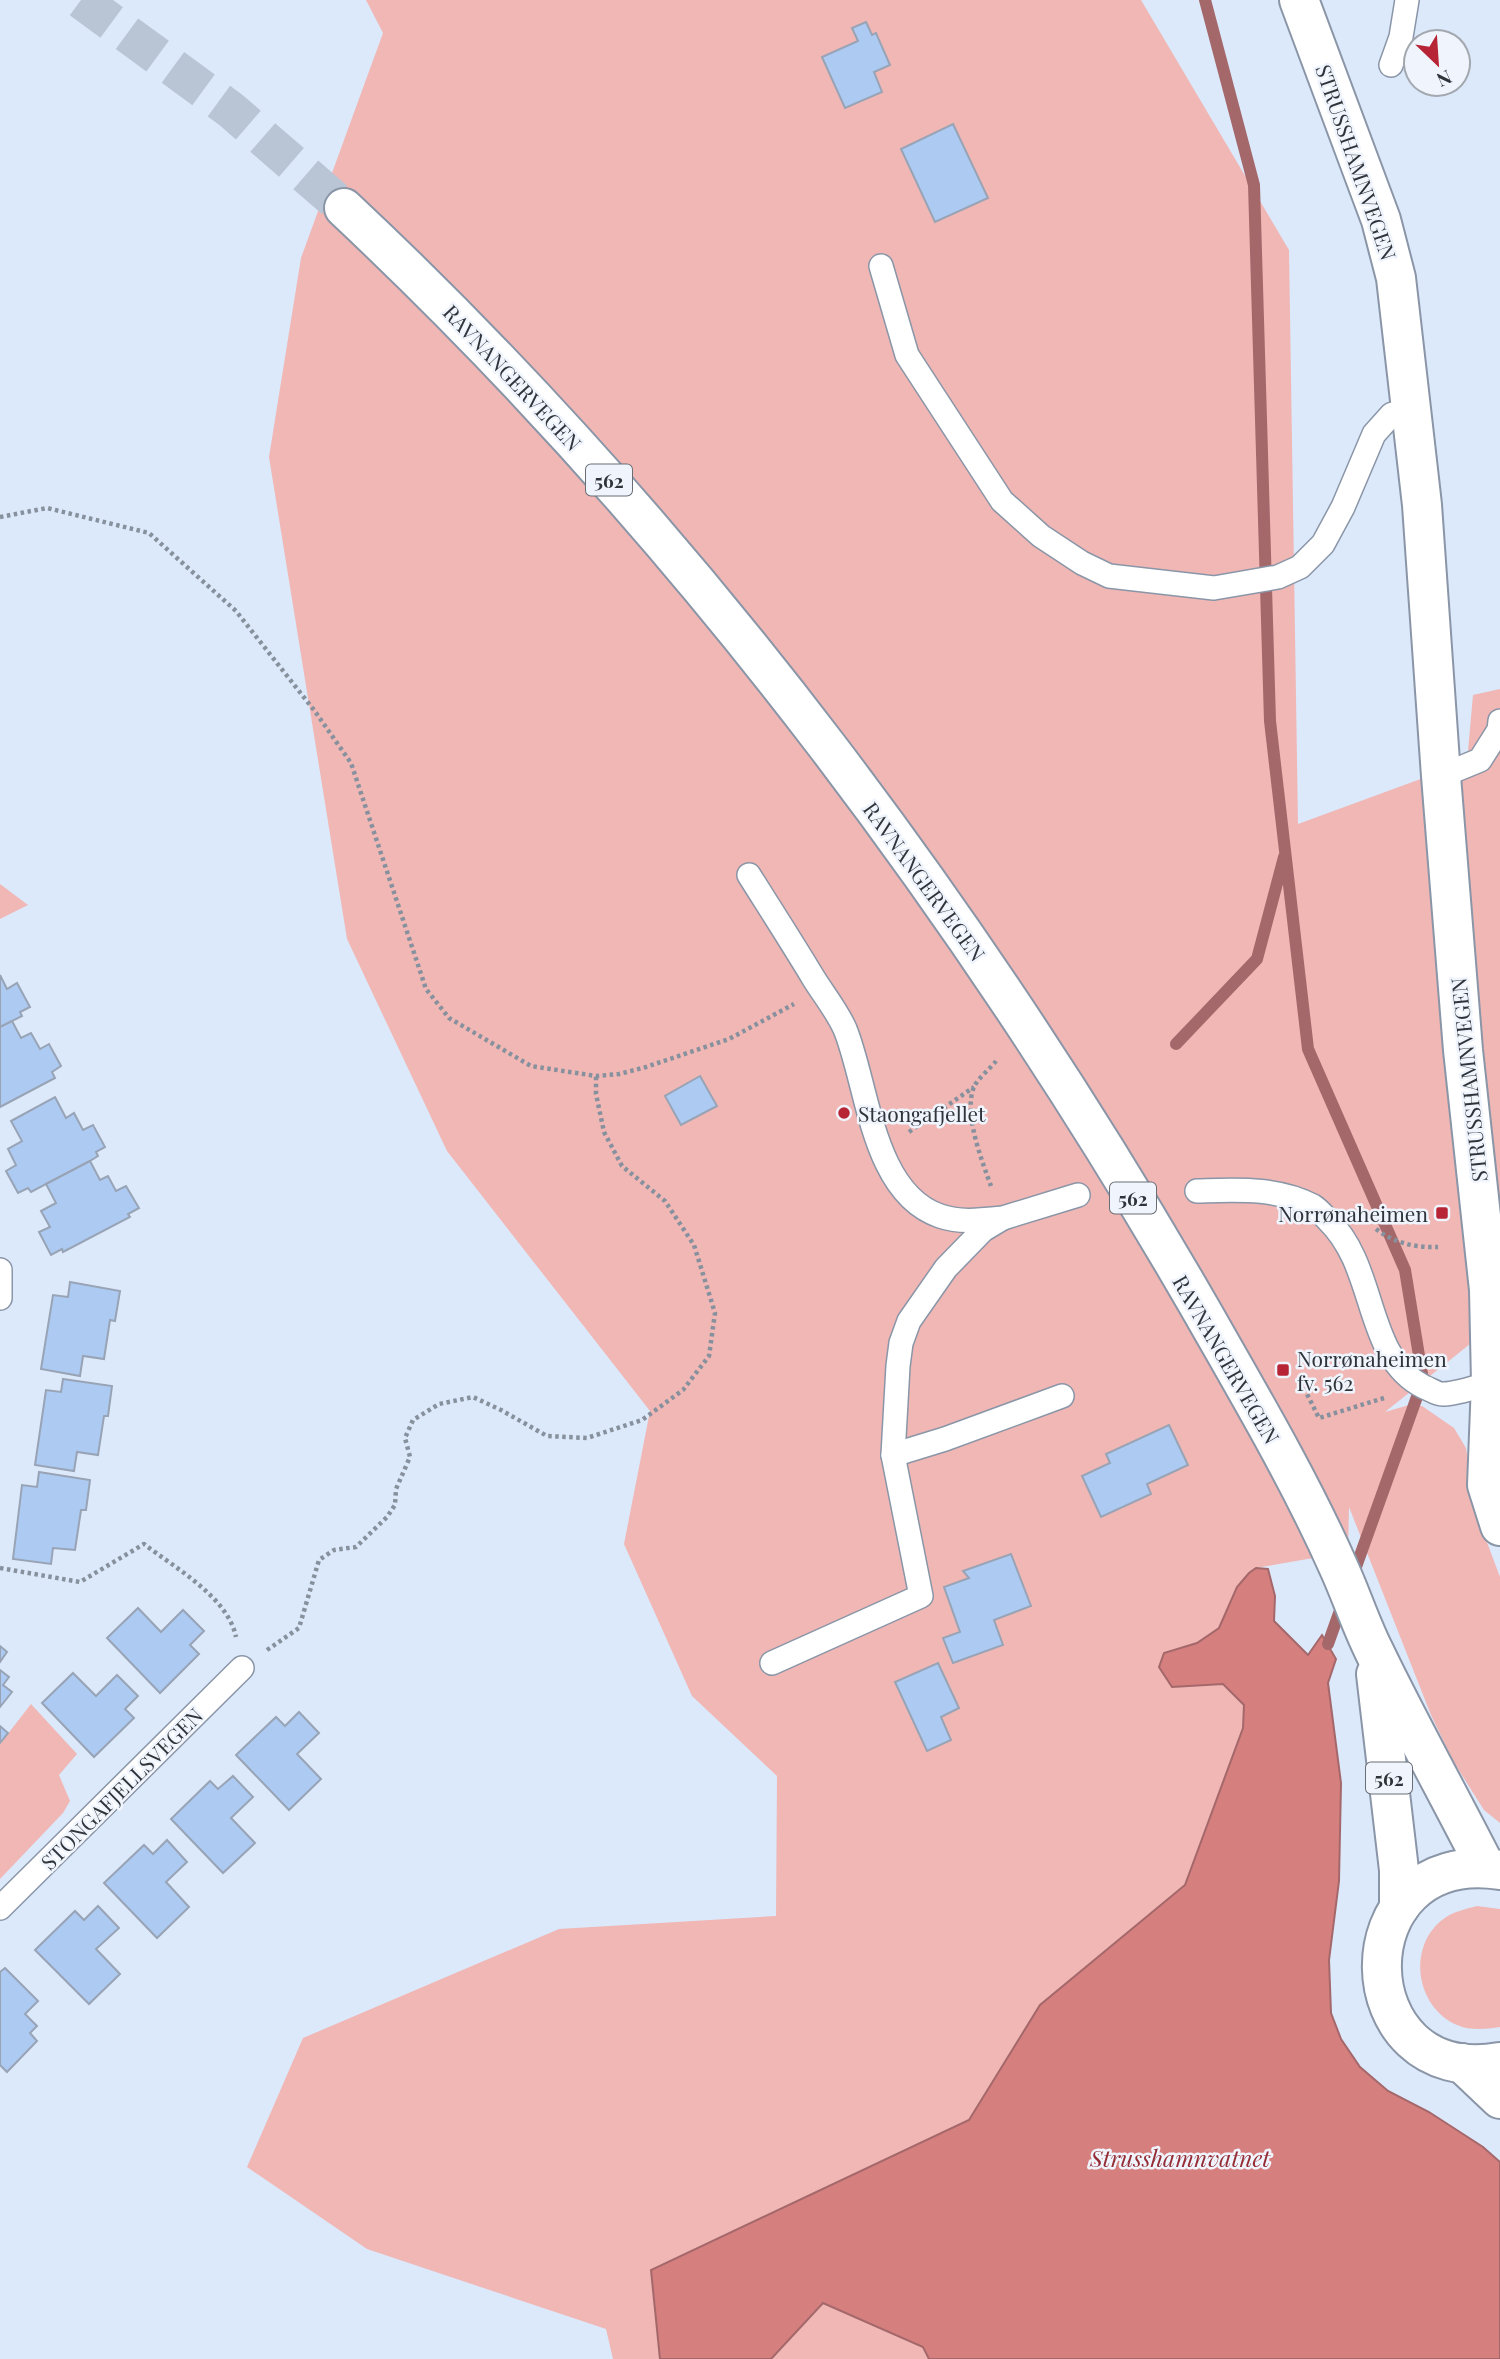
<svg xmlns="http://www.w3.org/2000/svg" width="1500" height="2359" font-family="'Playfair Display',serif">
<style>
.green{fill:#f0b7b5}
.water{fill:#d67f7f;stroke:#a4686b;stroke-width:2}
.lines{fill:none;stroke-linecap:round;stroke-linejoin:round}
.stream{stroke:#a4686b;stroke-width:12}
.building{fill:#accaf2;stroke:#98a4b5;stroke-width:2}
.primary-tunnel{stroke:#b9c5d5;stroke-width:38;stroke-dasharray:38 19;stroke-linecap:butt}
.lane-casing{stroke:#8a96a7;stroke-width:26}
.secondary-casing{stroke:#8a96a7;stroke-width:42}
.primary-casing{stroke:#8a96a7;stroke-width:42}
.path{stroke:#87919d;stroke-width:4.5;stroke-dasharray:3.5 3.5;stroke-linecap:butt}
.lane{stroke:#fff;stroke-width:23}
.secondary{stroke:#fff;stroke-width:38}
.primary{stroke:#fff;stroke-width:38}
.poi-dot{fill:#b62436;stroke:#f0f5fd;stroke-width:2.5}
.labels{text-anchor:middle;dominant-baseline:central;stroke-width:5;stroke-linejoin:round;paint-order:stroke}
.shield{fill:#f0f5fd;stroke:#696e75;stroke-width:2}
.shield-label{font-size:19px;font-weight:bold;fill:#2f343b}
.street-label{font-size:21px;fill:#2f343b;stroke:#f0f5fd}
.poi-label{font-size:21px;fill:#2f343b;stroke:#f0f5fd;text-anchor:start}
.water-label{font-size:23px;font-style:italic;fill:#942d35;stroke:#f0f5fd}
</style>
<rect width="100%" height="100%" fill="#dce9fb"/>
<g class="green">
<path d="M366,0H1141L1289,250L1298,824L1467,762L1473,695L1500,689V1320L1385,1412L1409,1405L1422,1406L1454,1428L1466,1448L1476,1513L1500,1577V1823L1484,1810L1453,1761L1431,1715L1349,1507L1348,1552L1256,1568L1237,1587L1219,1628L1197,1643L1164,1654L1172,1686L1223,1684L1244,1705L1243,1728L1185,1885L1040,2005L969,2120L652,2270L660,2359H613L606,2329L367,2249L247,2167L303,2038L559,1929L776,1916L777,1776L692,1696L624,1544L650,1411L447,1151L347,939L269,457L301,258L383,33Z"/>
<path d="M0,884L28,905L0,919Z"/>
<path d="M31,1704L77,1754L59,1775L70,1801L63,1813L0,1879V1744Z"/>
<path d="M1477,1906L1500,1909V2027C1486,2029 1471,2031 1457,2025C1416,2007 1407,1948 1442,1920C1452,1912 1465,1909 1477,1906Z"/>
<path d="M823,2303L924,2347L929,2359H771Z"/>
</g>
<path class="water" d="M1256,1568L1268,1569L1275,1596L1274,1621L1308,1655L1322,1635L1336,1659L1328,1683L1341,1783L1339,1881L1329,1960L1331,2013L1341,2039L1360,2067L1388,2091L1429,2112L1483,2147L1500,2162V2359H929L923,2347L823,2303L771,2359H660L651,2270L969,2120L1040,2005L1185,1885L1243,1728L1244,1705L1223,1684L1172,1687L1159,1667L1164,1653L1197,1643L1219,1628L1237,1587L1249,1573Z"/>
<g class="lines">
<g class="stream">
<path d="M1205,0L1254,185L1270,721L1308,1049L1405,1270L1423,1380L1352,1578"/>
<path d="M1176,1044L1257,959L1284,857"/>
<path d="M1328,1644L1343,1602"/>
</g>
</g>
<g class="building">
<path d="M866,22L872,35L876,33L890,65L874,72L882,92L845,108L822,57L858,41L852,28Z"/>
<path d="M953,124L988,198L935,222L901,149Z"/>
<path d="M0,975L7,989L17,983L30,1007L20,1012L22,1016L0,1027Z"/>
<path d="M12,1021L21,1038L31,1033L40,1049L49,1044L61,1066L52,1072L55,1078L0,1107V1027Z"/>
<path d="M700,1076L717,1106L681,1125L665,1096Z"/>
<path d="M55,1097L66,1118L74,1113L83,1130L93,1125L105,1147L96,1152L98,1156L90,1161L31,1192L28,1188L18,1193L6,1171L16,1165L8,1149L22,1141L11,1121Z"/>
<path d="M90,1161L100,1180L108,1176L116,1191L126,1186L139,1208L128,1214L130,1217L63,1252L62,1249L51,1255L39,1232L50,1227L41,1211L56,1203L46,1184Z"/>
<path d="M70,1282L120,1291L115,1321L110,1320L104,1359L83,1356L80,1376L41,1369L53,1295L68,1297Z"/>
<path d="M63,1379L112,1386L108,1416H104L98,1455L77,1452L74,1471L35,1465L46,1390L61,1392Z"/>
<path d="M1169,1425L1188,1465L1147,1484L1151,1494L1101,1517L1082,1476L1110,1463L1106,1454Z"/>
<path d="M39,1472L90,1480L86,1510H81L75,1550L53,1548L51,1564L13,1559L22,1485L37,1487Z"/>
<path d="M1011,1554L1031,1606L994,1620L1003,1645L953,1663L943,1638L960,1632L944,1587L969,1578L963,1571Z"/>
<path d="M138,1608L161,1632L183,1610L204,1631L190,1645L199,1654L160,1693L107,1638Z"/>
<path d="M0,1646L7,1652L0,1662Z"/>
<path d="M938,1663L959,1708L941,1717L951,1740L927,1751L895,1682Z"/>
<path d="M0,1670L9,1677L3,1685L12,1692L0,1707Z"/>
<path d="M73,1673L96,1696L117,1675L138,1696L125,1709L134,1718L94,1757L42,1703Z"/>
<path d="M299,1712L319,1733L297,1754L321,1779L289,1810L236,1755L276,1717L285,1726Z"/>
<path d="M0,1726L8,1733L0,1743Z"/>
<path d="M233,1776L253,1797L231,1818L255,1843L223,1873L171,1819L210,1781L218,1789Z"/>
<path d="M167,1840L187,1862L166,1882L189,1907L157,1938L104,1883L144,1845L153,1854Z"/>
<path d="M98,1906L119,1928L96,1949L120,1974L89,2004L35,1950L75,1911L84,1920Z"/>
<path d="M5,1968L38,2001L25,2014L37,2026L30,2033L37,2041L7,2072L0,2065V1972Z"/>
</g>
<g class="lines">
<path class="primary-tunnel" d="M81,0L231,110L344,208"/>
<g class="lane-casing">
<g id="lane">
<path d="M1391,65L1401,37L1407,0"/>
<path d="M881,266L907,355L1002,501L1041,536L1082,563L1109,576L1214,588L1278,577L1300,567L1323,544L1343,507L1374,434L1392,414L1412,411"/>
<path d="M1441,776L1480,760L1499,730L1500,721"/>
<path d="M749,875C771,910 793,944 814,979C824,995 837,1011 845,1029C868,1085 872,1193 940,1216C960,1223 982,1220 1003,1218L1078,1195"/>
<path d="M1197,1191C1236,1190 1277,1187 1313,1206C1318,1209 1323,1215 1328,1220C1378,1268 1364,1357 1424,1387C1430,1389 1438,1395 1444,1394C1459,1393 1476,1387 1491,1383"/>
<path d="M0,1270V1298"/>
<path d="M893,1455L945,1439L1062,1396"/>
<path d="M772,1663L921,1596L893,1455L898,1366L901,1343L909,1321L946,1268L983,1230L1003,1218"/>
<path d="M0,1908L242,1668"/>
</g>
</g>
<g class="secondary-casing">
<path id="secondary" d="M1299,0L1381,220L1396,278L1422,505L1441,776L1463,1050L1489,1290L1491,1383L1487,1485L1500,1526"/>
</g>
<g class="primary-casing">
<g id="primary">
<path d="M344,208C694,536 988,933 1224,1350C1264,1420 1305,1492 1338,1566C1351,1594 1360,1623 1374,1651C1409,1724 1449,1795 1486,1868"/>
<path d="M1376,1674L1399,1870V1908"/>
<path d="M1500,1870C1340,1846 1345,2090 1500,2062"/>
<path d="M1462,2063L1500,2099"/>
</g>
</g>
<g class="path">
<path d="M0,517L47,508L149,533L236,611L314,710L351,763L426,989L449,1018L531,1066L596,1076L619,1074L646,1067L729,1039L794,1004"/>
<path d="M909,1132L974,1087"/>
<path d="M991,1186C982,1161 963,1113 974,1087C978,1078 990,1069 996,1061"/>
<path d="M1376,1229C1394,1243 1416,1248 1438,1247"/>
<path d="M1304,1388L1319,1418L1384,1398"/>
<path d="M0,1568L80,1582L144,1544C175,1568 228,1597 236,1637"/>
<path d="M267,1650L299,1628L319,1560L334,1550L356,1547L387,1517L395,1505L396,1489L410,1457L405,1438L413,1420L439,1404L473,1397L501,1410L547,1436L587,1438L642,1420L683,1390L709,1356L715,1313L694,1245L665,1201L622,1166L604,1132L596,1094V1076"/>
</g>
<use href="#lane" class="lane"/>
<use href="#secondary" class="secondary"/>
<use href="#primary" class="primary"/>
</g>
<g class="poi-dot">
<circle cx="844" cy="1113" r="7"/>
<rect x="1435" y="1206" width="14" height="14" rx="3.5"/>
<rect x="1276" y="1363" width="14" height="14" rx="3.5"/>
</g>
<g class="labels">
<g class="shield">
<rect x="586" y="464.5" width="46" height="31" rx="5"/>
<rect x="1110" y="1182.5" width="46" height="31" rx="5"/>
<rect x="1366" y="1762.5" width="46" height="31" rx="5"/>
</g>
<g class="shield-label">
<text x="609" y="480">562</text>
<text x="1133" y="1198">562</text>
<text x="1389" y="1778">562</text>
</g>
<g class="street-label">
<text transform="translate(1357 162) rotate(71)">STRUSSHAMNVEGEN</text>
<text transform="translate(513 377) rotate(47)">RAVNANGERVEGEN</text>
<text transform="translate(925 881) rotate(54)">RAVNANGERVEGEN</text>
<text transform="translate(1468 1080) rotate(-96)">STRUSSHAMNVEGEN</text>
<text transform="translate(1227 1359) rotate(60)">RAVNANGERVEGEN</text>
<text transform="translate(121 1788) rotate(-45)">STONGAFJELLSVEGEN</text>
</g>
<g class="poi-label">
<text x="858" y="1113">Staongafjellet</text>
<text x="1428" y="1213" text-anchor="end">Norrønaheimen</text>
<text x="1297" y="1358">Norrønaheimen<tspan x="1297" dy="24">fv. 562</tspan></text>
</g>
<g class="water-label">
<text x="1180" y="2157">Strusshamnvatnet</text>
</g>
</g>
<g transform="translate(1437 63) rotate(155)"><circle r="33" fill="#f0f5fd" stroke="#a3a8af" stroke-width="2"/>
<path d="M0-5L12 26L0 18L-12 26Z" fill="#b62436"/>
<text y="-10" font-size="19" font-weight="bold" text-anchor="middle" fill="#2f343b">N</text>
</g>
</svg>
